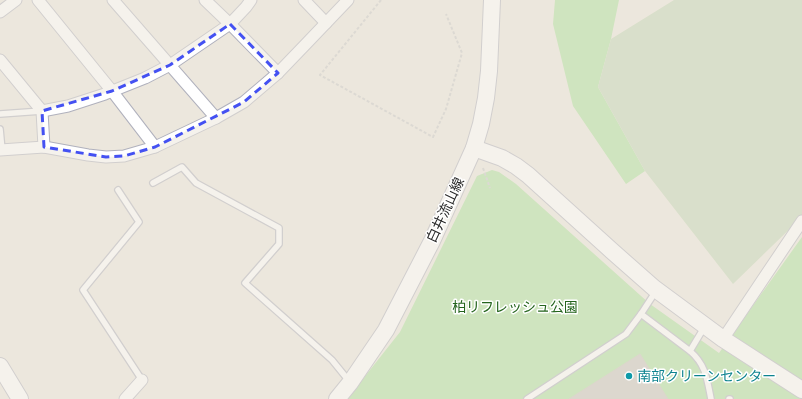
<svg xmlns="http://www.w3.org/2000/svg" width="802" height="399" font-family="Jost,'Noto Sans JP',sans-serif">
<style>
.green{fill:#abe09c}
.cemetery{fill:#c1d5b5}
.building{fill:#c7c4bc;stroke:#c7c3b7}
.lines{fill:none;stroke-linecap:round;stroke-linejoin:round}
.lane-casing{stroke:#b0b1bd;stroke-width:8}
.street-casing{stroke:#b0b1bd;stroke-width:13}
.secondary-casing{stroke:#b0b1bd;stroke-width:18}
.path{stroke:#c8c8c8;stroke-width:2;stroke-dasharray:3 2;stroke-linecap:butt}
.lane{stroke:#fff;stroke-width:5.5}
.street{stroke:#fff;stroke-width:11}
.secondary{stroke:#fff;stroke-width:16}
.marked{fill:none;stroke:#4451f2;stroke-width:3;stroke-dasharray:8 5;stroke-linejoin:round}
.culture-dot{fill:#0f9aa8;stroke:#fff;stroke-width:1.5}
.labels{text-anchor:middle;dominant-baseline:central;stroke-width:3;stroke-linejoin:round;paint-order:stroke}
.street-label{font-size:14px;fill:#2a2a2a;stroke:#fff}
.park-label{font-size:14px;fill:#24641d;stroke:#fff}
.culture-label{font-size:14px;fill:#0d838f;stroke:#fff;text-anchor:start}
</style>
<rect width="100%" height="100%" fill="#ece7dd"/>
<g class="green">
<path d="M555,0H619L611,39L598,87L645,171L626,184L573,106L553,24Z"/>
<path d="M492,170L499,172L516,184L650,304L719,353L802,237V399H347L400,332L477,176Z"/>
</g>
<path class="cemetery" d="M674,0H802V217L733,284L726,275L645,171L598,87L611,39Z"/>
<path class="building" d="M640,354L668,399H569Z"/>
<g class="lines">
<g class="lane-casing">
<g id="lane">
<path d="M0,114L42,111"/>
<path d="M0,129L2,150"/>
<path d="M153,183L182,167L196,183L279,228V244L245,283L332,360L349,381"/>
<path d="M118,190L139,222L83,290L142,380"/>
<path d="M656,291L641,314L690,351"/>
<path d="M705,326L690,351C706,365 707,379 711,399"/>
<path d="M527,399L626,334L641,314"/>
<path d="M729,399H730"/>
</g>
</g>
<g class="street-casing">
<g id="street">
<path d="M38,0L112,91L155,147"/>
<path d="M113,0L216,118"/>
<path d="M205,0L230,24L278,73"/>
<path d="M304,0L326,23"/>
<path d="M0,12L16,0"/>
<path d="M0,60L42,111L44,147"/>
<path d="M42,111L68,106L105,94L145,78L170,65L230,24L246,7L251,0"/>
<path d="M0,150L44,147L88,155L106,157L124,156L155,147L216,118L244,102L278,73L304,46L348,0"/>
<path d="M723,339L802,221"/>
<path d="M125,399L142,380"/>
</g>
</g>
<g class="secondary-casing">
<g id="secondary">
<path d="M474,148L502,158L516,166L528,175L612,251L654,288L723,339L802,390"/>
<path d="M0,366L20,399"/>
<path d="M337,399L350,383L386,330L432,241L474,148L481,124L486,98L489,71L492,0"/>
</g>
</g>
<g class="path">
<path d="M381,0L320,75L433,137L446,109L462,53L446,14"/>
<path d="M483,168L490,188"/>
</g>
<use href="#lane" class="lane"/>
<use href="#street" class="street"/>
<use href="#secondary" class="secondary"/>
</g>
<path d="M0 0H802V399H0ZM230,24L278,73L244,102L155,147L124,156L106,157L44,147L42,111L112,91L170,65Z" fill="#ece7dd" fill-opacity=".55" fill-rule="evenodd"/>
<path class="marked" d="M230,24L278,73L244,102L155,147L124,156L106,157L44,147L42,111L112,91L170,65Z"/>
<circle class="culture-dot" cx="629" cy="376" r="4"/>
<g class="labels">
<g class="street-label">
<text transform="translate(445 210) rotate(-65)">白井流山線</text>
</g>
<g class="park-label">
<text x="515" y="307">柏リフレッシュ公園</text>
</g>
<g class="culture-label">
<text x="637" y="376">南部クリーンセンター</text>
</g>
</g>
</svg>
